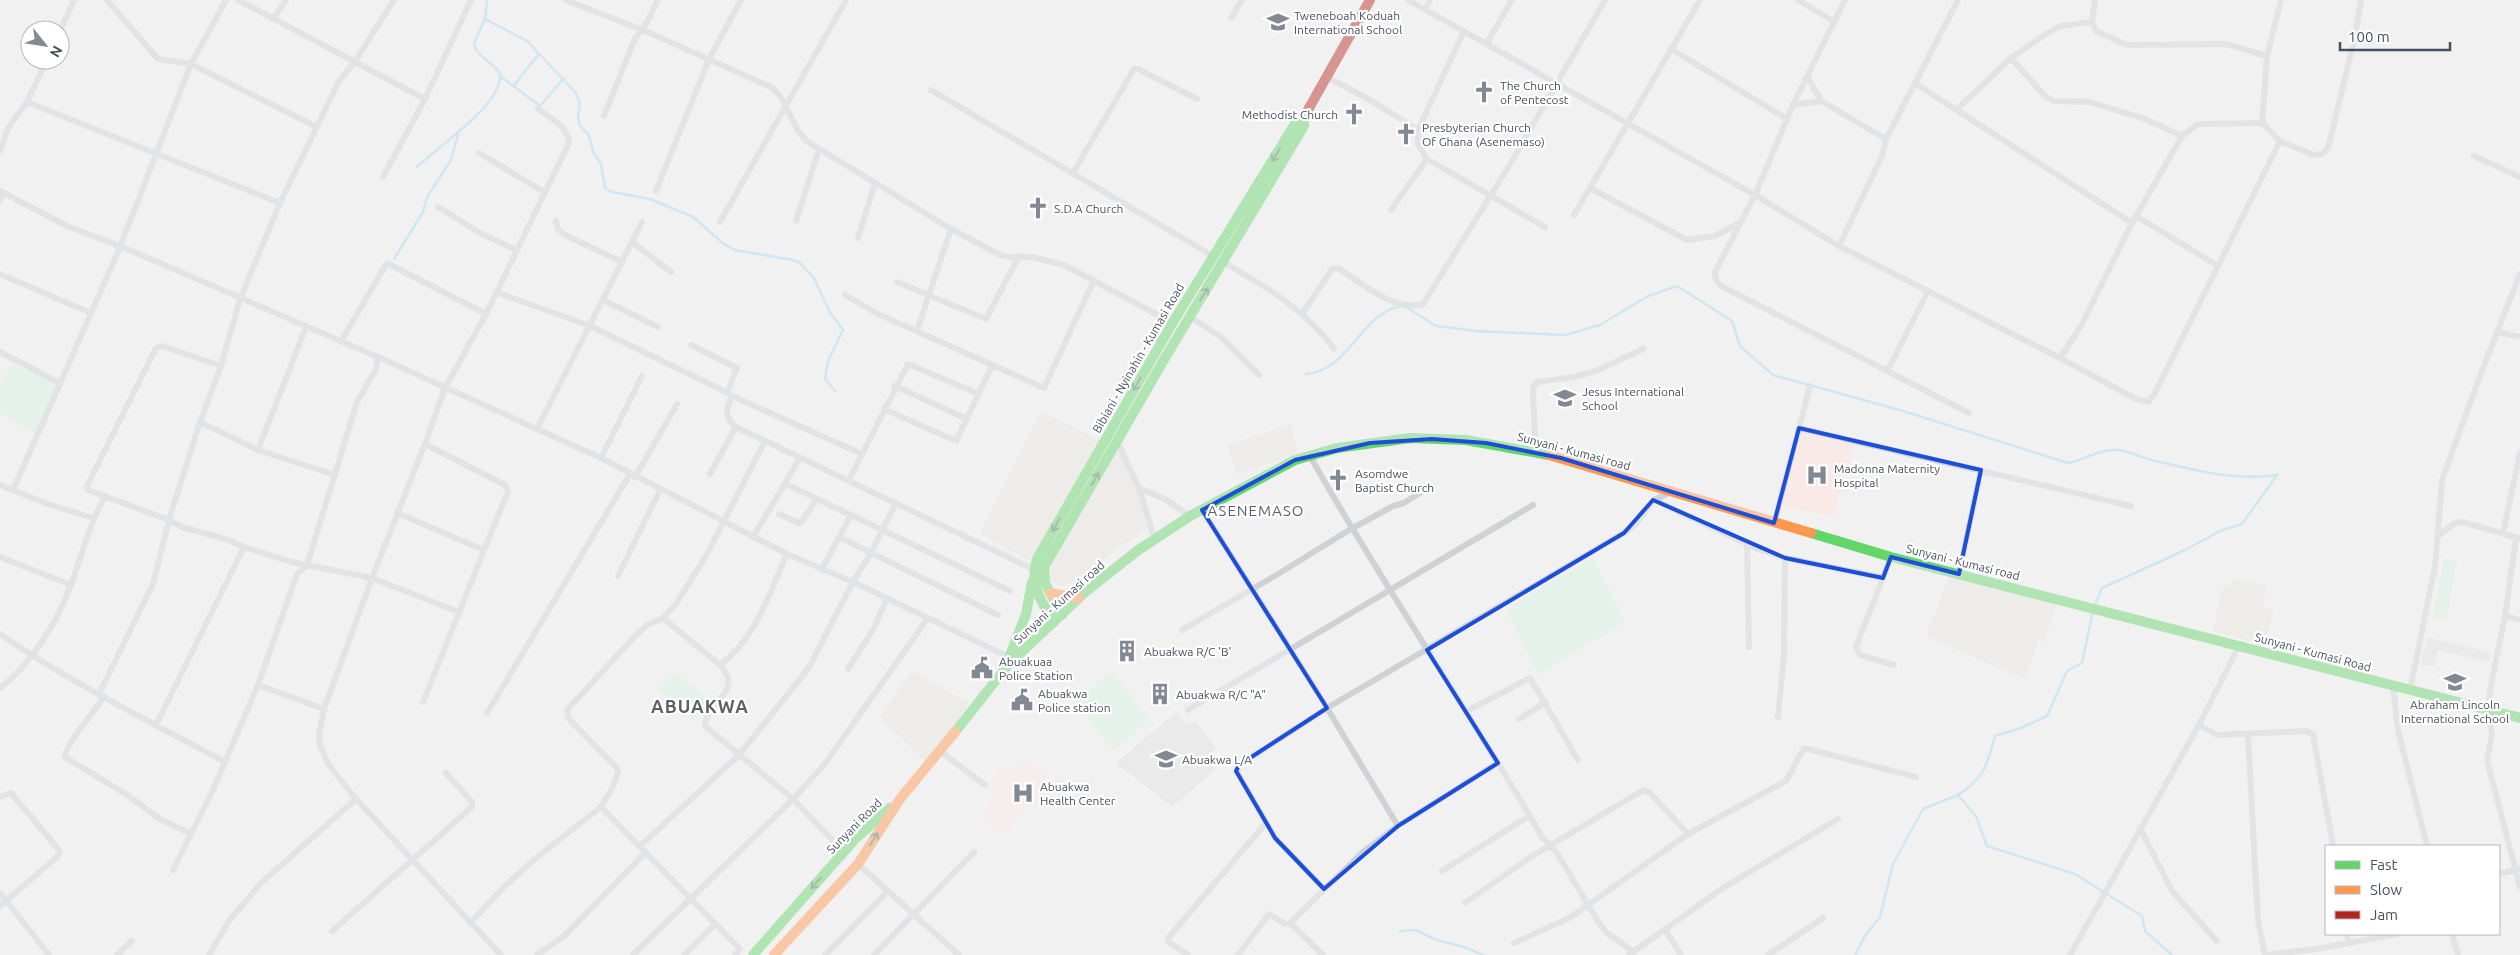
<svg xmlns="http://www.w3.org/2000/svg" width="2520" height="955" font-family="Ubuntu,sans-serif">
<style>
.commercial{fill:#e7e6df}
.education{fill:#e3e2e4}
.medical{fill:#f9eae7}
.garden{fill:#d3f3e3}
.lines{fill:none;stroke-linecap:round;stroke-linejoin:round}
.stream{stroke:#a4dbf4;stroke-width:2.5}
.street{stroke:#cfd2d5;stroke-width:6}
.fast{stroke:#63d668;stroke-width:10}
.slow{stroke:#ff974d;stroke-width:10}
.jam{stroke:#b3261e;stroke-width:10}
.oneway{stroke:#4f7962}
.marked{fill:none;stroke:#1d4ed8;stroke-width:4;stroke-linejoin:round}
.labels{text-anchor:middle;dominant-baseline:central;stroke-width:4.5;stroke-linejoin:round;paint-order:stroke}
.poi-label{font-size:12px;fill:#465160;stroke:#fff;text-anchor:start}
.street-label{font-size:12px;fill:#465160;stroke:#fff}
.quarter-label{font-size:15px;letter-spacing:1px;fill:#5c5f66;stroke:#fff}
.district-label{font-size:18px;font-weight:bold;letter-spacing:1px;fill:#5c5f66;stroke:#fff}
</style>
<rect width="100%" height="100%" fill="#f2f1f1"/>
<g class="commercial">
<path d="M1041,412L1107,444L1036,564L980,534Z"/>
<path d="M1291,424L1298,453L1237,475L1227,445Z"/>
<path d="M1119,442L1153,523L1073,582L1063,586L1056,585L1049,579L1048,563Z"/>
<path d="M1950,575L2057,603L2044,643L2039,640L2024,679L1926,636Z"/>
<path d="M2235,579L2267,586L2262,607L2273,609L2266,645L2213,631L2221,591Z"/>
<path d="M912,671L969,703L943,742L925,761L880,717Z"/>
</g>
<g class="education">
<path d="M2427,637L2492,653L2489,662L2438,650L2434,667L2421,664Z"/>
<path d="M1176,712L1188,724L1196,721L1216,748L1208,754L1216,769L1172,807L1116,763Z"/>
</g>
<g class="medical">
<path d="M1800,432L1854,444L1833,517L1782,505Z"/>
<path d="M1024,755L1063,786L1045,807L1035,798L1005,836L980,819L994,797L984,790L999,767L1009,773Z"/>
</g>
<g class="garden">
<path d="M12,364L58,383L34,433L0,414V386Z"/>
<path d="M1593,557L1625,622L1538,675L1506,609Z"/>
<path d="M2444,558L2457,560L2446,620L2433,617Z"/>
<path d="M1112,671L1149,720L1114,751L1075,702Z"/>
<path d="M675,672L711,702L692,720L657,690Z"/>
</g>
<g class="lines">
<g class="stream">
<path d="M485,19L527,41L576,93L580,104L578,117L580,126L589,135L593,152L601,164L605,188L612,192L650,199L693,217L725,245L735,250L793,260L800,263L814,278L829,311L843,330L828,361L825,379L835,391"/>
<path d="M500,76L540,106L564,78"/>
<path d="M514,85L539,54"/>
<path d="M417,167C437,147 502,105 500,75C499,65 476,58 474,43L485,19L487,0"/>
<path d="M394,259L423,212L427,197L451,160L458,135"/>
<path d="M1406,307L1436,326L1477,331L1565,335L1600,325L1648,296L1677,286L1732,321L1740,346L1773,375L1903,411L2068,463C2084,460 2102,448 2119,450C2130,452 2141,457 2152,460C2193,470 2235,481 2277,475"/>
<path d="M1306,374C1348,372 1362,312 1401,306"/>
<path d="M2095,605L2102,588L2185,550L2220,531L2242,524L2277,475"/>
<path d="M1958,795C1984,778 1987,766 1995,736L2021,728L2047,716L2067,671L2082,663L2093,611"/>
<path d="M1400,931L1415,930L1437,940L1464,947L1483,955"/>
<path d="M1855,955L1865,936L1880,917L1893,864L1923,809L1958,795L1976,816L1987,846L2075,874L2142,916L2145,931L2172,955"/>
</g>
<g class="street">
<path d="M107,0L158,59L191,64L317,127"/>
<path d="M238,0L425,99"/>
<path d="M565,0L643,30L773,88L781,97L798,131L808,142L951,229L1000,255L1009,257H1032L1064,265L1175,324"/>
<path d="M1408,0L1755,195L1839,246L2060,358L2136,399L2148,402L2154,395L2280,141"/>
<path d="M1798,0L1835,22"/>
<path d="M1845,0L1793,105L1755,195L1715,272V278L1721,286L1969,413"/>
<path d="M2095,0L2092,22L2096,31L2127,45L2226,44L2267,56"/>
<path d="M2281,0L2267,56L2262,123L2280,141L2313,155L2322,154L2328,148L2355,37L2361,0"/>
<path d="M1425,9L1430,0"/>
<path d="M274,18L286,0"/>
<path d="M1231,18L1242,0"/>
<path d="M60,31L74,0"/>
<path d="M1464,31L1418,130V144L1427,159L1545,227"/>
<path d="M1487,43L1512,0"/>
<path d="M1671,49L1787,119"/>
<path d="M2011,58L2045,96L2054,101L2090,102L2145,119L2182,136"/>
<path d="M1807,76L1821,101L1886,139"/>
<path d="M1327,77L1370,100L1418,130"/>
<path d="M1916,84L2132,223"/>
<path d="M931,90L1213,256"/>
<path d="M27,102L280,203"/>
<path d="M1793,105L1821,101"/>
<path d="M1957,109L2011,58L2046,34L2060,26L2092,22"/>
<path d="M604,116L635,38L643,30L658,0"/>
<path d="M0,151L8,128L27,102L47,60"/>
<path d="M479,153L544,192"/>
<path d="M2474,156L2520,177"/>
<path d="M1073,173L1134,69H1138L1197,99"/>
<path d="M383,177L425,99L471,0"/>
<path d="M1590,188L1687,240L1715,236L1739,223"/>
<path d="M0,191L69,227L120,246L378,357L601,458L787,554L853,582L1009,657"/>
<path d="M656,191L709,59L741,0"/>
<path d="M0,200L4,193"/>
<path d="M438,207L480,233L516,250"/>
<path d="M1391,210L1427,159"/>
<path d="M1574,215L1700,0"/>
<path d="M2136,216L2218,266"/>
<path d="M556,221L558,229L565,235L622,262"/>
<path d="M796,221L819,149"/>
<path d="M720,222L846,0"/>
<path d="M858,238L875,183"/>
<path d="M632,242L671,272"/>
<path d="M1839,246L1882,156L1886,139L1958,0"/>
<path d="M1223,262C1265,286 1306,310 1334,349"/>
<path d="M0,274L91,313"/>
<path d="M897,282L986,319L1019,256"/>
<path d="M496,292L590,326L718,388L732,396C726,408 724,418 736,427L1033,569"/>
<path d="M845,295L876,313L1044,388L1094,280"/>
<path d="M603,300L658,327"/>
<path d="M1302,314L1332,269L1338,268C1361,283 1394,312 1423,304L1509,166L1605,0"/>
<path d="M1190,317L1221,337L1259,375"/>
<path d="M917,331L951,229"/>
<path d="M2498,332L2520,337"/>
<path d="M341,341L387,263L486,314"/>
<path d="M691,345L737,368L727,393"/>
<path d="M0,352L60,383"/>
<path d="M2060,358L2082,324L2132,223L2182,136L2198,124L2262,123"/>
<path d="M221,366L162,346L156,348L87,486L88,490L169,520L182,527L225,539L244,547L291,562L372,578L459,612"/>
<path d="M1888,370L1928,291"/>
<path d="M895,386L967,419"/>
<path d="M732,396L862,454"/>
<path d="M884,409L956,441L992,366"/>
<path d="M200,422L258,450L335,475"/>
<path d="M1799,428L2131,506"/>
<path d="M537,429L642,222"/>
<path d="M1117,441L1139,488L1155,540"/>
<path d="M258,450L306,327"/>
<path d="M1536,452L1533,394V388L1537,382L1574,377L1596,371L1643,349"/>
<path d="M1310,456C1383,586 1468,708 1542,837L1557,853L1599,923L1607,933L1634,952"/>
<path d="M601,458L642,376"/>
<path d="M710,474L736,427"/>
<path d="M635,477L677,404"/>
<path d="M849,480L908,364L979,394"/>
<path d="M786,484L1010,591"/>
<path d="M0,485L48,504L93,518"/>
<path d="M1139,488L1165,499L1190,516"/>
<path d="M13,490L118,252L191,64L226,0"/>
<path d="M1654,500L1760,550L1785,558L1883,578"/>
<path d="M1202,510L1327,708L1398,826"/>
<path d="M397,513L484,550"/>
<path d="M779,514L799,523L802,521L817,499"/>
<path d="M1774,523L1810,386"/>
<path d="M2503,533L2520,453"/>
<path d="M2439,535L2455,523L2463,522L2518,538"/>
<path d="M753,537L800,458"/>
<path d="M841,538L998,615"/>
<path d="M2516,538L2505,616L2490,690L2488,709L2492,734L2487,760L2520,887"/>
<path d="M1747,545L1749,647"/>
<path d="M787,554C769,594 756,638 720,665C744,691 710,699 705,723L706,727L793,799L844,852"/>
<path d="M0,557L71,585"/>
<path d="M1891,557L1856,647L1860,655L1894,665"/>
<path d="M822,569L851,515"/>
<path d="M1959,574L1981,470"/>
<path d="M618,576L660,490"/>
<path d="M2505,616L2520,620"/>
<path d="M663,618L720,665"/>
<path d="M1182,630L1273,577L1351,529L1393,506L1404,503L1423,491"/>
<path d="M0,634C71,683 149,721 225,762"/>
<path d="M848,669L874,628L887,598"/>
<path d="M258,685L324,709"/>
<path d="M2393,686L2398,730L2427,846"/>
<path d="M0,688C32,664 57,622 71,585C82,555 89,525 105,496"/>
<path d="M2410,690L2435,566L2442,480L2480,376L2520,274"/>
<path d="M99,694L153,584L169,520L200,422L221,366L240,299L280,203L339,81L354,63L394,0"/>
<path d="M104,697C96,709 64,746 65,757L127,795L160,819L191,834"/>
<path d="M423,702L508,491L505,485L425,444"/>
<path d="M1188,710L1533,505"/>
<path d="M1467,711L1530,678L1578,760"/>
<path d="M487,713L630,474"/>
<path d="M1778,717L1784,655L1785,558"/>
<path d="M1519,719L1546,702"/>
<path d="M156,725L244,547"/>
<path d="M2199,725L2217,735L2307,731L2313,734L2333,846"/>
<path d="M2248,735L2258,921L2265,955"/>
<path d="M940,751L985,785"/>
<path d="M0,797L11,793L60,851L57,857L0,906"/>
<path d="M601,807L740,949L735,955"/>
<path d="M2140,828L2172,891L2217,941"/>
<path d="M640,846L739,755L808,669L853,582L871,553L896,503"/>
<path d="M858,864L959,955"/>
<path d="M173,870L213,790L258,685L297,574L307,565L357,402L376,369L378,357"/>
<path d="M1442,871L1529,816"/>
<path d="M2499,874L2519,869"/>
<path d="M1324,889L1275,838L1238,774L1236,771L1239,765L1327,708L1624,533L1636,524L1654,500L1671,492"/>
<path d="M0,893L49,955"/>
<path d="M1465,903L1529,858L1640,792L1645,790L1650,793L1688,834"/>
<path d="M470,923L504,887L536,858L601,807L613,787L618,773L617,768L568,718L567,710L636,635L647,625L663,618L676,604L707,554L765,441"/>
<path d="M1290,923L1323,955"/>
<path d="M1665,929L1681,955"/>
<path d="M332,931L472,807V802L446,773"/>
<path d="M2347,934L2348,942"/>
<path d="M2452,934L2458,955"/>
<path d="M1514,943L1571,917L1688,834L1786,781L1804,748L1916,777"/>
<path d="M117,955L132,941"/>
<path d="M209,955L229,921L261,883L356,799"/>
<path d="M501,955L356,799L328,764L320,745L319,735L324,709L372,578L425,444L445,388L486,314L569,143C569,127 549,117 538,109"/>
<path d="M537,955L564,936L646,852"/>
<path d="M633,955L793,799L824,765L928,618"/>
<path d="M684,955L715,924"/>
<path d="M825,955L888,891"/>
<path d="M874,955L974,852"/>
<path d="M1188,955L1169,942L1168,938L1266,823"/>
<path d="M1238,955L1269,914L1285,924L1290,923L1363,852L1398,826L1498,763"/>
<path d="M1629,955L1723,888L1838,819"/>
<path d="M1768,955L1823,918"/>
<path d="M2070,955L2199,725L2239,646"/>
<path d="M2265,955L2316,949L2398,934"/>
</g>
<g class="fast">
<path d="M1811,533L1891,557L2520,718"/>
<path d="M1062,615L1045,583L1044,567L1165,358L1304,126V116"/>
<path d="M1054,622C1041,602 1029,584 1037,559L1173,322L1296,122L1304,116L1309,108"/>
<path d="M1007,663L1026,614L1032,582"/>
<path d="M955,732L1008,665L1084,593L1137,551L1190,516L1295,460L1337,448L1410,438L1466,440L1549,455"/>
<path d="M753,955L856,838L890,808"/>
</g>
<g class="slow">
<path d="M1549,455L1811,533"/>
<path d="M1050,593L1079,598"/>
<path d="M774,955L858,864L900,799L955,732"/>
</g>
<path class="jam" d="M1309,108L1370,0"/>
</g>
<defs><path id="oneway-shaft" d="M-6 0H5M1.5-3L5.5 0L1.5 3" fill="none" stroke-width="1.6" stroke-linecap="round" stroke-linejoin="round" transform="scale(1.25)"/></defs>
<g class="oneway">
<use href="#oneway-shaft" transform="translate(1276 155) rotate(122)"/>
<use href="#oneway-shaft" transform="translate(1204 294) rotate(-58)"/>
<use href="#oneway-shaft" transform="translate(1137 384) rotate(120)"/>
<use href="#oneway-shaft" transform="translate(1095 479) rotate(-59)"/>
<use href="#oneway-shaft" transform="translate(1056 525) rotate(119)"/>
<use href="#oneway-shaft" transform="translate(874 839) rotate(-57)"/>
<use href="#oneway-shaft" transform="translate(816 883) rotate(131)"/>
</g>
<path d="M0 0H2520V955H0ZM1799,428L1981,470L1959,574L1891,557L1883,578L1785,558L1653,500L1624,533L1427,650L1498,763L1398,826L1324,889L1275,838L1236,771L1239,765L1327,708L1202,510L1295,460L1370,443L1432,439L1486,443L1561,458L1774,523Z" fill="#f2f1f1" fill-opacity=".55" fill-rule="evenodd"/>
<path class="marked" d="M1799,428L1981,470L1959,574L1891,557L1883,578L1785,558L1653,500L1624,533L1427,650L1498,763L1398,826L1324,889L1275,838L1236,771L1239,765L1327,708L1202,510L1295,460L1370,443L1432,439L1486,443L1561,458L1774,523Z"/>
<defs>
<g id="school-bare" transform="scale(1.725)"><path d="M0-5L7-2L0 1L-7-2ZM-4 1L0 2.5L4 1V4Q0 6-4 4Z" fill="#828993" stroke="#fff" stroke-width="2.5" paint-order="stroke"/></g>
<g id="church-bare" transform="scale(1.725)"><path d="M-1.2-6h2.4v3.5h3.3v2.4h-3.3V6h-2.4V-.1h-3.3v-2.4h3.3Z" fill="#828993" stroke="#fff" stroke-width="2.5" paint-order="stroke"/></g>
<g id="hospital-bare" transform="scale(1.725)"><path d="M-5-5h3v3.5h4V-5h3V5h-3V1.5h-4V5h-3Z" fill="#828993" stroke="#fff" stroke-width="2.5" paint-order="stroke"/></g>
<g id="building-bare" transform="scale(1.725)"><path d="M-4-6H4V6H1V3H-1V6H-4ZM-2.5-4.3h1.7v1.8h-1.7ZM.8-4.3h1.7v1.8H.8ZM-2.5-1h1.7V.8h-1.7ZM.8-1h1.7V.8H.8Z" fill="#828993" stroke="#fff" stroke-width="2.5" paint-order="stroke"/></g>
<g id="civic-bare" transform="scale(1.725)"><path d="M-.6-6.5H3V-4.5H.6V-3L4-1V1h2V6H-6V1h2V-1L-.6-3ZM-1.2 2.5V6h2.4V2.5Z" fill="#828993" stroke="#fff" stroke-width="2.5" paint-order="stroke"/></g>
</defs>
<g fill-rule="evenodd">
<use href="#school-bare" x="1278" y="22"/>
<use href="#church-bare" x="1484" y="92"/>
<use href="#church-bare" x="1354" y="114"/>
<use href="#church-bare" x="1406" y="134"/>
<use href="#church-bare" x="1038" y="208"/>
<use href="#school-bare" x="1565" y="398"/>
<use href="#hospital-bare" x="1817" y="475"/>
<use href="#church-bare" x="1338" y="480"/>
<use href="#building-bare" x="1127" y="651"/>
<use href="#civic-bare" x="982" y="668"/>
<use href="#school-bare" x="2455" y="682"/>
<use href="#building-bare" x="1160" y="694"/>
<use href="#civic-bare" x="1022" y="700"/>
<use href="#school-bare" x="1166" y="759"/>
<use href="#hospital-bare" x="1023" y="793"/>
</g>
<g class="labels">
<g class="poi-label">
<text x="1294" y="15">Tweneboah Koduah<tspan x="1294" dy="14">International School</tspan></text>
<text x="1500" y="85">The Church<tspan x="1500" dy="14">of Pentecost</tspan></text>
<text x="1338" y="114" text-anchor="end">Methodist Church</text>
<text x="1422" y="127">Presbyterian Church<tspan x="1422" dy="14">Of Ghana (Asenemaso)</tspan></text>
<text x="1054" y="208">S.D.A Church</text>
<text x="1582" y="391">Jesus International<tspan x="1582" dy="14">School</tspan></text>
<text x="1834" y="468">Madonna Maternity<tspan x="1834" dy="14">Hospital</tspan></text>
<text x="1355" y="473">Asomdwe<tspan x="1355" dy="14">Baptist Church</tspan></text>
<text x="1144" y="651">Abuakwa R/C 'B'</text>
<text x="999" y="661">Abuakuaa<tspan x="999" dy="14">Police Station</tspan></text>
<text x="1038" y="693">Abuakwa<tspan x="1038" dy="14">Police station</tspan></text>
<text x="1176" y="694">Abuakwa R/C "A"</text>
<text x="2455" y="704" text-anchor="middle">Abraham Lincoln<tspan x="2455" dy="14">International School</tspan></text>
<text x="1182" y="759">Abuakwa L/A</text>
<text x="1040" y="786">Abuakwa<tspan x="1040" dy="14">Health Center</tspan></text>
</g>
<g class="street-label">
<text transform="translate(1138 358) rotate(-60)">Bibiani - Nyinahin - Kumasi Road</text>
<text transform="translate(1574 451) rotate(15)">Sunyani - Kumasi road</text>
<text transform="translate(1963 562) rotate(14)">Sunyani - Kumasi road</text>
<text transform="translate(1059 602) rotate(-42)">Sunyani - Kumasi road</text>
<text transform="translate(2313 652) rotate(15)">Sunyani - Kumasi Road</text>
<text transform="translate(854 826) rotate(-45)">Sunyani Road</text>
</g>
<g class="quarter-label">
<text x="1256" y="510">ASENEMASO</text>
</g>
<g class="district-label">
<text x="700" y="706">ABUAKWA</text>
</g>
</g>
<rect x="2325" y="845" width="175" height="90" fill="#ffffff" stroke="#b5b9bf"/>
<rect x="2335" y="861" width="25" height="8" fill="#63d668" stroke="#b5b9bf"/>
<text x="2370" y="870" font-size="15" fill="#465160">Fast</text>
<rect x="2335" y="886" width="25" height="8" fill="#ff974d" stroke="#b5b9bf"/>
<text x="2370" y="895" font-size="15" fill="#465160">Slow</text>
<rect x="2335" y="911" width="25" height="8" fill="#b3261e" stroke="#b5b9bf"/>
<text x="2370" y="920" font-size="15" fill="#465160">Jam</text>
<g transform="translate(45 45) rotate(120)"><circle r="24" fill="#ffffff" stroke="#b5b9bf"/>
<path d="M0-4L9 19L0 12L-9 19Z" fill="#828993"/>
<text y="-8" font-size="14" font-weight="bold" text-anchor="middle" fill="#465160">N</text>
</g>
<path d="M2340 42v8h110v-8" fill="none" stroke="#465160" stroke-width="2.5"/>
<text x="2348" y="42" font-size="15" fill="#465160" stroke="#ffffff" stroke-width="4" paint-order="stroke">100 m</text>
</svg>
